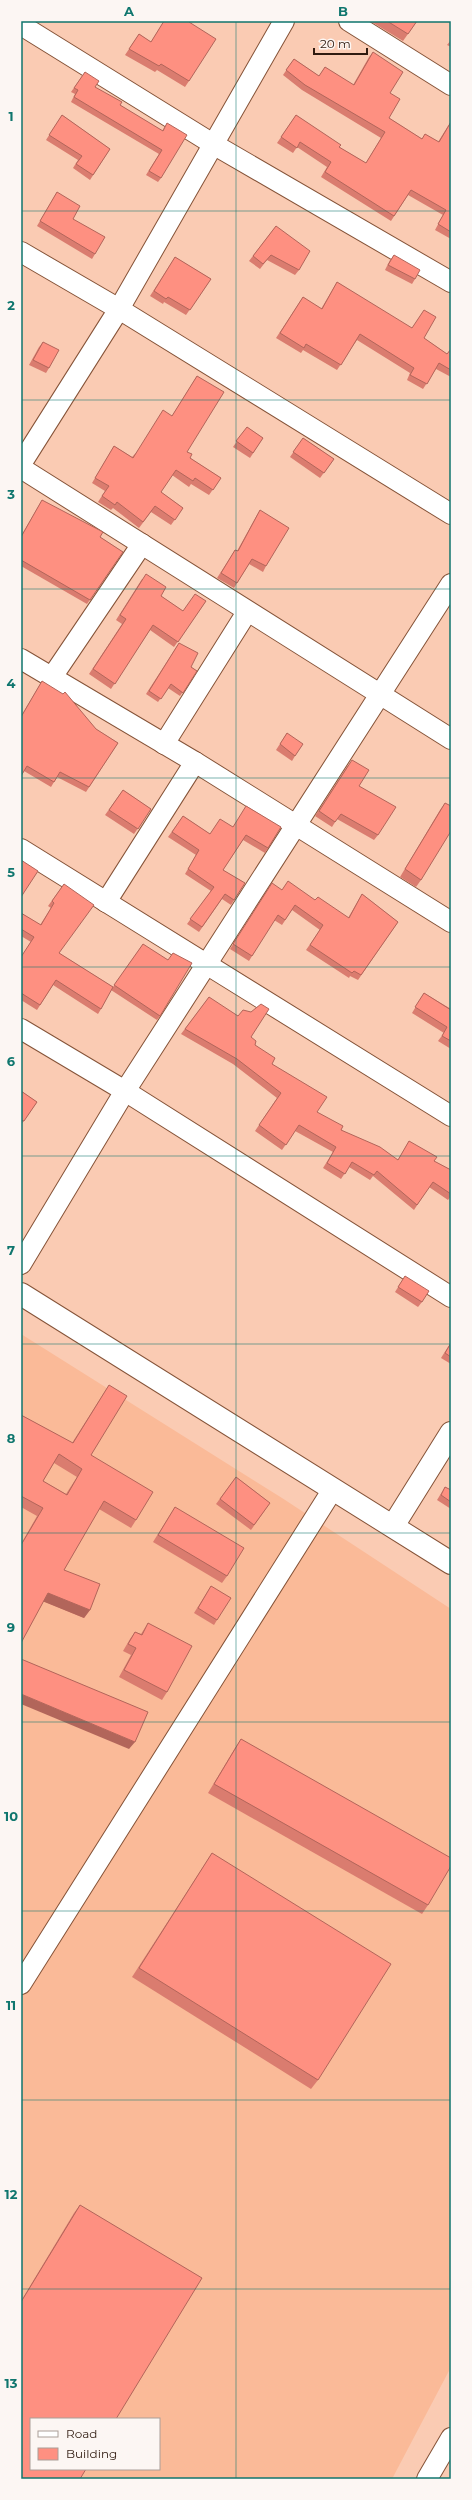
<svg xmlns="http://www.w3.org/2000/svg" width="472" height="2500" font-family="Montserrat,sans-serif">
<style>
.built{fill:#faba98;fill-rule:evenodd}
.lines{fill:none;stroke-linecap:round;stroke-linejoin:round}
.minor-casing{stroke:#855338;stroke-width:22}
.tertiary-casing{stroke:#855338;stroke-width:24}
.minor{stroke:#fff;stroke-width:20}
.tertiary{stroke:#fff;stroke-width:22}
.wall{fill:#da7c6f;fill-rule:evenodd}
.shaded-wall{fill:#b2655a}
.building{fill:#fe9081;stroke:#b2655a;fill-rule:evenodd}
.grid{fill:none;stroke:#0f766e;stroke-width:1;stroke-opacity:0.55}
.neatline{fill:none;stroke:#0f766e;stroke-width:1.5}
.grid-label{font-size:13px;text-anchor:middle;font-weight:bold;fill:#0f766e}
</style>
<rect width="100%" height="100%" fill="#facbb3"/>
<path class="built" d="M21,1334L282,1498L451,1609V2367L392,2479H21ZM31,2419H159V2469H31Z"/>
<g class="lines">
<g class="minor-casing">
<g id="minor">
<path d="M349,21L451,85"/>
<path d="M21,25L213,144L451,282"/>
<path d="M21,252L119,309L451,514"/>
<path d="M21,464L119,309L284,21"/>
<path d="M21,468L451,739"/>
<path d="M21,659L195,762L451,922"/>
<path d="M52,677L142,544"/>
<path d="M164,744L247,612"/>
<path d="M21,849L451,1116"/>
<path d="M106,902L195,762"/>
<path d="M21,1029L125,1091L451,1297"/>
<path d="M21,1264L125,1091L451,584"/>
<path d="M21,1984L333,1489"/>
<path d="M427,2479L451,2438"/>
</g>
</g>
<g class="tertiary-casing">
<g id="tertiary">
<path d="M21,1294L451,1563"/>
<path d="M393,1526L451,1433"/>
</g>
</g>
<use href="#minor" class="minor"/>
<use href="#tertiary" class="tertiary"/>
</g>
<g class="wall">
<path d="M164,21H190L189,22V81L185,87L157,70L155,72L125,55L139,34L151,42Z"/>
<path d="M370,21H417L403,41Z"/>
<path d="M451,40V47L447,45Z"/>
<path d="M373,52L390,93L389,118L422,139L425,134L438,142L451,121V239L435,230L443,215L408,195L391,221L321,177L327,167L297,147L293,153L277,143L296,115L339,147L366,163L381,138L302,90L283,75L294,59L319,76L325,67L353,85L369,57Z"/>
<path d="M85,72L95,87L120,105L162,131L167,123L161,178L158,182L146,175L159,154L71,102L75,94L71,92Z"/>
<path d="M62,115L110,149L90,180L73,168L78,160L46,140Z"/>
<path d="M57,192L95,254L92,259L37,226Z"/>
<path d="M276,226L299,270L295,275L267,260L260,269L249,261Z"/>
<path d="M394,255L415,279L412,284L385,270L390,260Z"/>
<path d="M175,257L211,279L186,315L164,302L163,304L150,296Z"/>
<path d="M337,282L424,338L447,354L451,349V377L436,369L423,389L407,380L410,373L357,340L337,370L303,350L301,353L276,338L303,297L321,309Z"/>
<path d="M43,342L49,368L46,373L29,365L39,347Z"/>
<path d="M197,376L187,452L190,458L221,478L209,495L191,484L189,487L172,475L161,492L183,508L171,525L151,512L139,528L113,508L111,510L98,502L105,491L92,483L114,446L132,457L172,416Z"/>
<path d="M247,427L263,438L250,458L233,447Z"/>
<path d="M303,438L334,459L320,478L290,457Z"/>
<path d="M42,500L100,537L123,552L87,604L21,566V536Z"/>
<path d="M260,510L266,566L263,572L249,564L234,588L217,578L235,550L237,551L257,515Z"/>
<path d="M142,579L161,596L183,611L206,601L174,647L150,630L111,689L89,674L122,624L116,620Z"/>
<path d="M177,646L191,667L197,671L180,696L168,688L158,702L146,694Z"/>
<path d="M42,681L96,729L118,743L86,792L57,777L51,787L24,771L21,776V716Z"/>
<path d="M287,733L295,756L292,761L276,750Z"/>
<path d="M348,765L359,786L378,835L374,840L337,819L332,827L315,816Z"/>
<path d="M123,790L151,809L134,834L105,815Z"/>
<path d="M445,803L421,880L416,887L400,877L440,810Z"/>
<path d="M183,816L210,834L233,827H281L265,853L243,840L223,870L245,883L231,905L222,899L199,932L187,924L211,891L185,874L196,855L168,837Z"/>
<path d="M64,884L59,953L113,987L143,944L160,1016L157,1020L111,990L101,1009L98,1014L53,985L37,1010L21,1000V957L31,942L21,936V913L40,925L51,908L48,906Z"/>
<path d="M269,888L282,890L315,900L348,918L359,899L362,894L398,922L358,980L350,976L349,978L306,950L320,930L292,910L282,925L274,920L249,961L230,949Z"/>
<path d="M424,993L451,1009V1049L438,1041L444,1033L412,1013Z"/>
<path d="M209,997L251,1037L255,1045L272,1064L317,1112L341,1130L398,1160L409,1141L434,1161L451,1170V1196L448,1200L429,1187L414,1210L373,1176L370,1180L349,1167L341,1179L323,1168L333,1152L295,1131L282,1150L255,1131L277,1098L233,1064L181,1034Z"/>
<path d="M21,1091L37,1102L21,1125Z"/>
<path d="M405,1276L422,1302L418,1307L395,1292Z"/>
<path d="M451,1342V1364L441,1358Z"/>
<path d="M109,1385L91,1455L136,1520L131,1528L99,1509L64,1570L90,1610L84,1618L43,1601L21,1643V1544L37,1516L21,1507V1415L72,1443ZM54,1463L77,1477L66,1494L43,1481Z"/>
<path d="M236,1477L270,1503L251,1530L216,1504Z"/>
<path d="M445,1487L451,1490V1509L437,1500Z"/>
<path d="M175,1507L227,1576L222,1583L153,1542Z"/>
<path d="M211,1586L217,1620L214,1625L194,1613Z"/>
<path d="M148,1623L167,1692L162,1700L119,1677L131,1655L123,1651L130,1639L135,1632L141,1634Z"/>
<path d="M241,1739L428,1905L422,1914L208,1793L235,1748Z"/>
<path d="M212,1853L318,2080L311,2089L132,1977Z"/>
<path d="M80,2205L21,2479V2301L74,2213Z"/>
</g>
<g class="shaded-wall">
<path d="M48,1593L90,1610L84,1618L42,1601Z"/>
<path d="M21,1694L135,1742L129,1749L21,1704Z"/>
</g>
<g class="building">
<path d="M164,21H190L189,22L216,39L189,81L161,64L159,66L129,49L139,34L151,42Z"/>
<path d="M387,21H417L408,34Z"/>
<path d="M373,52L403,72L390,93L400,99L389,118L422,139L425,134L439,142L451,122V232L438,224L446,210L411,190L394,216L325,172L331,162L300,142L297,148L281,137L296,115L341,145L339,147L366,163L385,132L305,85L286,70L294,59L319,76L325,67L354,85Z"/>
<path d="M85,72L99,81L95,87L122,102L120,105L163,131L167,123L187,135L161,178L149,171L162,150L74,97L78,90L74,88Z"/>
<path d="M62,115L110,149L93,175L76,164L82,156L49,135Z"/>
<path d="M57,192L80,206L73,219L105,237L95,254L40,221Z"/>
<path d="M276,226L310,251L299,270L271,255L263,264L253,256Z"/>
<path d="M394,255L420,270L415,279L388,265Z"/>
<path d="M175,257L211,279L190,310L168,297L166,299L154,291Z"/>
<path d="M337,282L412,328L424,310L436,317L424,338L447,354L451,349V370L439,363L427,384L410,375L414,368L360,334L341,365L306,344L304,348L280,333L303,297L322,309Z"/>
<path d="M43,342L59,350L49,368L33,360Z"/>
<path d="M197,376L224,392L187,452L192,454L190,458L221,478L213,490L195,478L193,481L176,470L161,492L183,508L175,520L155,506L143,522L117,502L115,505L102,496L109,486L95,478L114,446L133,458L163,410L172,416Z"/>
<path d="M247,427L263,438L253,453L236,441Z"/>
<path d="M303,438L334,459L324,473L293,452Z"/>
<path d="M42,500L103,532L100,537L123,552L90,600L21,560V537Z"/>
<path d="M260,510L289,528L266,566L252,559L237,583L221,573L235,550L238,551Z"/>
<path d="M146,574L166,587L161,596L183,611L195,594L206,601L178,642L153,625L115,684L93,669L126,619L120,615Z"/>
<path d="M179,643L198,653L191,667L197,671L183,693L171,684L161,699L149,691Z"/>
<path d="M42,681L63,694L65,692L96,729L118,743L89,787L60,772L54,782L27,766L21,776V717Z"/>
<path d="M287,733L303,744L295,756L280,744Z"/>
<path d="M352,760L369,770L359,786L396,807L378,835L341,814L335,822L319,811Z"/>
<path d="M123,790L151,809L138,829L109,810Z"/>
<path d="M445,803L451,806V831L421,880L405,869Z"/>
<path d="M246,806L281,827L268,848L246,835L223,870L245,883L234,900L225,894L202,927L190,919L214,887L188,869L199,850L172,832L183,816L210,834L220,819L233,827Z"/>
<path d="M21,860L38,871L21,897Z"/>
<path d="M288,881L315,900L318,897L349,918L362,894L398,922L361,975L354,971L352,973L310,945L323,925L295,905L285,920L278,915L252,956L233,944L272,883L282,890Z"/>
<path d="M64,884L94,905L59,953L113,987L101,1009L56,980L40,1005L21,993V957L34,937L21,929V913L41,925L54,903L52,901Z"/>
<path d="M143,944L168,960L173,953L192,963L160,1016L114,985Z"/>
<path d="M424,993L451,1010V1041L442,1036L447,1027L415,1007Z"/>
<path d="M209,997L238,1016L243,1010L251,1012L261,1004L269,1009L251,1037L256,1041L255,1045L275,1058L272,1064L327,1097L317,1112L343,1126L341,1130L380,1147L398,1160L409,1141L437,1157L434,1161L451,1170V1194L433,1182L417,1205L377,1171L374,1175L352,1162L345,1174L327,1163L336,1147L299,1125L286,1145L259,1125L281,1093L237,1059L185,1029Z"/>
<path d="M21,1091L37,1102L24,1121L21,1120Z"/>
<path d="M405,1276L429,1291L422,1302L398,1287Z"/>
<path d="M451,1343V1357L445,1353Z"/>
<path d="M109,1385L127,1396L91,1455L153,1492L136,1520L104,1501L64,1570L100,1584L90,1610L48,1593L21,1643V1545L43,1508L21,1496V1415L73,1443ZM59,1454L82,1469L67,1495L43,1481Z"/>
<path d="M236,1477L270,1503L254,1525L220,1499Z"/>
<path d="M445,1487L451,1490V1502L441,1495Z"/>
<path d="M175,1507L244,1548L227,1576L158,1535Z"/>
<path d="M211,1586L231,1598L217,1620L198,1608Z"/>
<path d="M148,1623L192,1646L167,1692L124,1670L136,1648L128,1644L135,1632L142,1635Z"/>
<path d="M21,1659L148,1712L135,1742L21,1694Z"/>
<path d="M241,1739L451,1858V1866L428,1905L214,1784Z"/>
<path d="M212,1853L391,1964L318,2080L139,1968Z"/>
<path d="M80,2205L202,2278L116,2419H31V2469H86L80,2479H21V2302Z"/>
</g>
<path class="grid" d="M236,21V2479M21,211H451M21,400H451M21,589H451M21,778H451M21,967H451M21,1156H451M21,1344H451M21,1533H451M21,1722H451M21,1911H451M21,2100H451M21,2289H451"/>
<rect width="472" height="2500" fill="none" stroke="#fcf6f3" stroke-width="44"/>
<rect x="30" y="2418" width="130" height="52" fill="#fcf6f3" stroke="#aa9e98"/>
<rect x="38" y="2431" width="20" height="6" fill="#ffffff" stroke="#aa9e98"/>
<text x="66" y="2438" font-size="12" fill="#2f1a0f">Road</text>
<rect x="38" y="2448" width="20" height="12" fill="#fe9081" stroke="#aa9e98"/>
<text x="66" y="2458" font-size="12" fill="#2f1a0f">Building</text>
<path d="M314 48v6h53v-6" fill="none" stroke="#2f1a0f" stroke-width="2"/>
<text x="320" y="48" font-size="12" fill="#2f1a0f" stroke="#fcf6f3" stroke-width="3" paint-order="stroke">20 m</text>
<rect x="22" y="22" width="428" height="2456" class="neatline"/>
<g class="grid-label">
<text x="129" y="16">A</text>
<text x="343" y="16">B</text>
<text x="11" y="121">1</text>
<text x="11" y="310">2</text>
<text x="11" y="499">3</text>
<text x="11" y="688">4</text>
<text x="11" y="877">5</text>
<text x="11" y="1066">6</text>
<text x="11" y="1255">7</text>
<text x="11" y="1443">8</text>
<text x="11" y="1632">9</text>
<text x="11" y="1821">10</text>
<text x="11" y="2010">11</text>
<text x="11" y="2199">12</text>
<text x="11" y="2388">13</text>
</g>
</svg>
